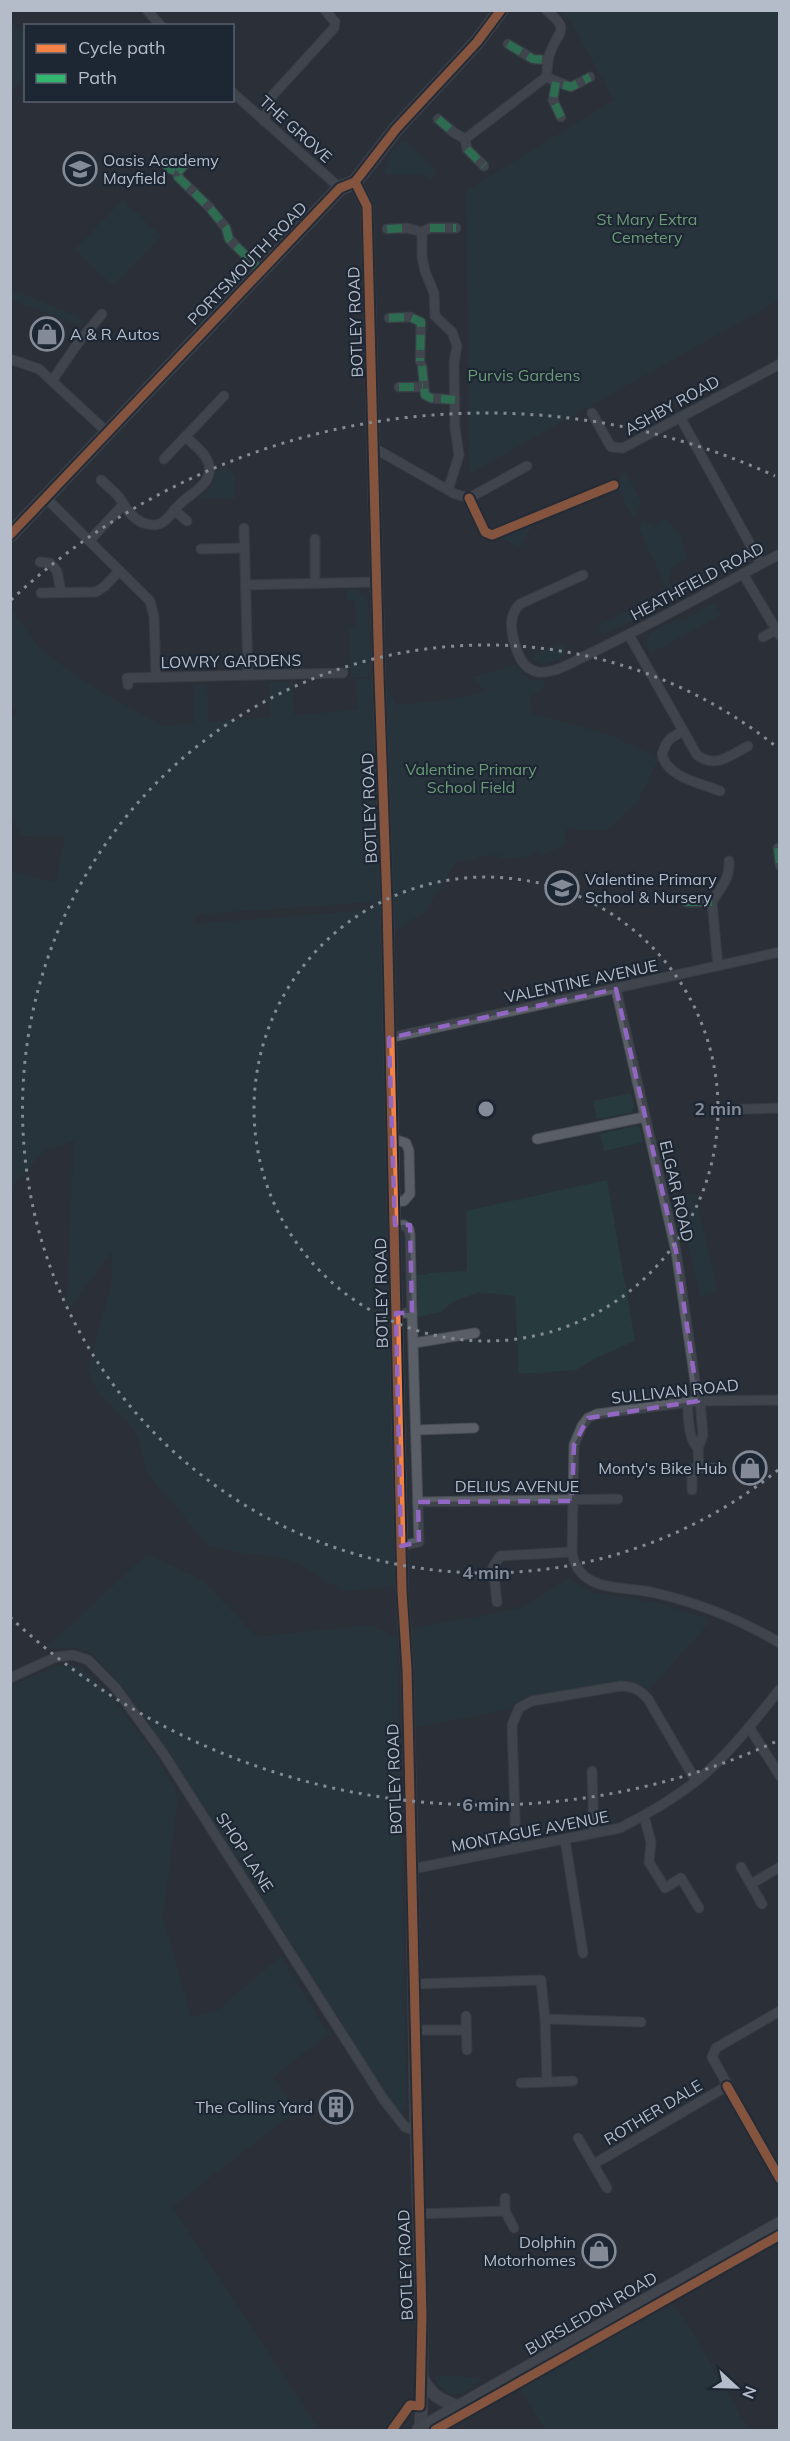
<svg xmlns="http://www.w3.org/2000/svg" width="790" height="2441" font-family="Mulish,sans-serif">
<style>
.green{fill:#273a3e;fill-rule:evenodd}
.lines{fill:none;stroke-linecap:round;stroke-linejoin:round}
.street-casing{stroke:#484c53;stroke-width:11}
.secondary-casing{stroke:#484c53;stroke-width:14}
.primary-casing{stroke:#484c55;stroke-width:16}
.street{stroke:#5a5e66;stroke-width:9}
.secondary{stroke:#595d64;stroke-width:12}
.primary{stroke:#5c6168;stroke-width:14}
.quiet{stroke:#33b770;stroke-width:8;stroke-dasharray:15 8;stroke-linecap:butt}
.cycleway-casing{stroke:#1d2633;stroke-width:13}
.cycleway{stroke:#f48246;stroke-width:9}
.marked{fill:none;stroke:#9266c3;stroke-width:4.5;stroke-dasharray:12 8;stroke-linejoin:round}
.ring{fill:none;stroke:#848b96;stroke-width:3;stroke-dasharray:3 6}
.labels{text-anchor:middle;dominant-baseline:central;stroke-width:4.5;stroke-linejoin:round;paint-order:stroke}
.street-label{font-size:16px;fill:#b4bcc9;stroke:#1d2633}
.poi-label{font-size:16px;fill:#b4bcc9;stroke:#1d2633;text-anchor:start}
.park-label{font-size:16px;fill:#6b9a76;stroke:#1d2633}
.centre{fill:#848b96;stroke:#1d2633;stroke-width:3}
.ring-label{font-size:18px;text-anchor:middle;font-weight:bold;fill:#848b96;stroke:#1d2633;stroke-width:4.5;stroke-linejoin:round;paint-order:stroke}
</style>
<rect width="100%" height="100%" fill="#2a3038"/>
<g class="green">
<path d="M560,11H779V300L469,474L466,191L614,100L570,20Z"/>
<path d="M11,22L26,37L25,77L11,92Z"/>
<path d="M401,142H407L437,172L431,180L424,175H388L385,172L390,155Z"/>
<path d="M123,200L161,236L113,286L75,249Z"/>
<path d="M11,289L85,320L81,326L11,300Z"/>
<path d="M224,465L235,476V499H197C205,492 215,486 215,474Z"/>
<path d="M624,470L642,504L636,507L639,513L632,517L617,485Z"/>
<path d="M539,515L519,547L495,535Z"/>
<path d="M667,519L679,534L687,558L671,568L669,580L678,599L673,602L639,528L643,520L656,528L661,520Z"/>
<path d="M356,589L368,602L371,677H351L349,628L356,627L355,600H347V590Z"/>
<path d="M714,603L721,615L651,653L646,643L652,632L675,620H683Z"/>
<path d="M10,607L40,650L101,692L163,726L194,723V685L207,684L209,722L270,717V683L293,682L294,715L357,710L356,679H372L373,687L389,691L396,705L448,700L486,692L472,677L515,665C522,679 532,682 547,679L541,690L529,698L533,705L530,709L533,714L608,734L659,758L638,801L607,830L566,829L565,845L542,855L539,852H533L528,857L501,858L500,855L477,856L476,860L456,862L423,915L406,922V925L395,930V944L382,956L396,1586L343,1591L297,1563L280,1557L243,1553L210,1546L192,1528L178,1507L156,1485L146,1469L139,1439L133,1428L98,1392L88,1370L111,1285L112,1252L66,1312L74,1141L45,1150L11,1187V871L56,882L65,837L23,836L11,817V719L18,711L11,703ZM372,902L371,910L193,924L198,914Z"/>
<path d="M630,610L635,620L603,635L599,625Z"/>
<path d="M562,642L566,652L562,658L542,665L529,657Z"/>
<path d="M631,1093L634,1107L632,1112L597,1119L593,1101Z"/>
<path d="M636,1126L640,1128L643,1142L604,1151L600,1134Z"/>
<path d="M607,1180L635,1341L594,1359L576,1370L519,1374L515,1296L479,1292L453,1302L440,1312L418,1317L417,1275H427V1273L467,1271L466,1211Z"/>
<path d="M692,1193L696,1196L717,1289L716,1293L700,1297L677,1197Z"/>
<path d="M147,1554L202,1580L257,1637L370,1625L397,1637L407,2110L399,2113L168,1750L119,1682L93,1654L75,1648H46Z"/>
<path d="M569,1578L594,1593L659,1603L709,1619L707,1625L647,1692L639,1684L626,1680L523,1697L511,1709L411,1728L408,1629L522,1608Z"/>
<path d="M69,1665L81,1668L107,1691L158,1759L178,1796L163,1917L191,2017L219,2009L281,1956L328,2034L273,2077L296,2111L172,2207L319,2430H11V1686L53,1667Z"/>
<path d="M670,2301L692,2332L749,2430H545L520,2388Z"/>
<path d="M435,2375L482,2378C476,2383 469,2391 461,2393C449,2396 437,2387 435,2375Z"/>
</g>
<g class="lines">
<g class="street-casing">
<g id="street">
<path d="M147,10L161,26"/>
<path d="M546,10C572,31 558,30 550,53C547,61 548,69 546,77L571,87L590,77"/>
<path d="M508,44L533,59L548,60"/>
<path d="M556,82L553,100L561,117"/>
<path d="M232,92L340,188"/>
<path d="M438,119L453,132L465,139"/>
<path d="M264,121L272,96L334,28L335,22L325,10"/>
<path d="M163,162L170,169L178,172V177L209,207L226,228L229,239L261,271"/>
<path d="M484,166L467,149L465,139L546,77"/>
<path d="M178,172L189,160"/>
<path d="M387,229L407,228L422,232"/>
<path d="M389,318L410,317L421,322L420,361"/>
<path d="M10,359L39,369L107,432"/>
<path d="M422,366L425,395L431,398L455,400"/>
<path d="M52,381L78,343L102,314"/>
<path d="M399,387H423"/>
<path d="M592,413L611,447L623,448L780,364"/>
<path d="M680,417L761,564"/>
<path d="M374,448L455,494L469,498L527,466"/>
<path d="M164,459L224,396"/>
<path d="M101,480C107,486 117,493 121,500C127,510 134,521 147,524C165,529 170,513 180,504C191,493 213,484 209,465C207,454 194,445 186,437"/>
<path d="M448,490L459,455L455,428L454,363L457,346L452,332L435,316L434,293L425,271L422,257V232L430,228H456"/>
<path d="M46,498L150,601L154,616L156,677"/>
<path d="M174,510L187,521"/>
<path d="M244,528L248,675"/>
<path d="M315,539V583"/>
<path d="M89,541L122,506"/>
<path d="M201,549L244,548"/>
<path d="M40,562L50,563L57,571L61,592"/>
<path d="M743,574L780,636"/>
<path d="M583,575L520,604C511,613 510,625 513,637C517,652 521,669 538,672C556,674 578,659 593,652C657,621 718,587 780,554"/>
<path d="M246,585L376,582"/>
<path d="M41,593L96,592L105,586L119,571"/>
<path d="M629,635L697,755C716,769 731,755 748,746"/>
<path d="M763,637L776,630"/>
<path d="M128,685L127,678L343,673"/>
<path d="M683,731L671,738L666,744L662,754C667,778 701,783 720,791"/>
<path d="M778,848L780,865"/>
<path d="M686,902H712"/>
<path d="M718,966L712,902C721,887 730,879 729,861"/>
<path d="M616,989L676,1251L698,1401"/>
<path d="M389,1038L780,952"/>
<path d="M717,1110L780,1108"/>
<path d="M393,1139L406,1143L409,1151L410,1194L404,1201L394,1202"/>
<path d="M537,1139L644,1117"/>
<path d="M395,1225H404L409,1229L410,1235L412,1313"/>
<path d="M396,1313H412L419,1542L401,1546"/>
<path d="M414,1343L475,1333"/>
<path d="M780,1400L698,1401L597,1414L588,1418L582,1426L574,1445L572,1552C574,1565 580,1575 592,1581C610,1590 635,1588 655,1593C699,1603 741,1620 780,1643"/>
<path d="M687,1402C689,1416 687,1438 698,1448L703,1435L700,1401"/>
<path d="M416,1430L474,1428"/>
<path d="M698,1448L699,1468H722"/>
<path d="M692,1490V1469L699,1468"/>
<path d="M418,1502L618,1499"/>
<path d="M497,1602L493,1567L500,1556L572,1552"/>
<path d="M10,1678L56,1657L73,1655L88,1660L115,1687L163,1753L384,2100L405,2127L416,2131"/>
<path d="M749,1727L780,1776"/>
<path d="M592,1771L594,1833"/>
<path d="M644,1816L651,1842L649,1862L665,1888L681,1878L699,1908"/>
<path d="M565,1840L583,1953"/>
<path d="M516,1849L512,1725L519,1708L532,1701L621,1686C633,1686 640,1690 648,1699L696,1781"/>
<path d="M741,1867L762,1904"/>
<path d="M412,1869L620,1828C646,1815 672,1800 695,1782C725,1759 756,1719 780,1689"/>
<path d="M751,1884L780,1867"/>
<path d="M413,1984L541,1980L545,2019L547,2081"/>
<path d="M780,2011L716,2048L712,2057L780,2179"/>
<path d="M466,2016L467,2050"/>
<path d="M545,2019L641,2022"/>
<path d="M414,2030H466"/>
<path d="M521,2083L573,2081"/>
<path d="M578,2138L607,2188"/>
<path d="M594,2164L727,2086"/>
<path d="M505,2198V2211"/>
<path d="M418,2214L505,2211L514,2228"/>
</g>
</g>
<g class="secondary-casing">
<g id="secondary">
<path d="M355,182L367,206L379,677L387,904L402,1592L407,1669L412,1869L416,2114L422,2317L421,2429"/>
<path d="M422,2378C431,2396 441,2400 459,2407"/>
</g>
</g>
<g class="primary-casing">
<g id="primary">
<path d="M10,535L340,188L355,182L396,129L477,42L501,10"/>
<path d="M419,2430L780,2224"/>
</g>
</g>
<use href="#street" class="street"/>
<use href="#secondary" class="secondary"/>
<use href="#primary" class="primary"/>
<g class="quiet">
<path d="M508,44L533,59L548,60"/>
<path d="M556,82L553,100L561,117"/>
<path d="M563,85L571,87L590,77"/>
<path d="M438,119L453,132"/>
<path d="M467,149L484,166"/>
<path d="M163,162L170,169L178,172V177L209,207L226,228L229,239L261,271"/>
<path d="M178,172L189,160"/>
<path d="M430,228H456"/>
<path d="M387,229L407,228"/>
<path d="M389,318L410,317L421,322L420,361"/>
<path d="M422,366L425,395L431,398L455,400"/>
<path d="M399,387H423"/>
<path d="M778,848L780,865"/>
<path d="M686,902H712"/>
</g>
<g class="cycleway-casing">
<g id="cycleway">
<path d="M355,182L367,206L379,677L387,904L402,1592L407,1669L422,2317L420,2406L410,2405L392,2430"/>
<path d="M469,498L485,532L492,535L614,485"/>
<path d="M10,535L340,188L355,182L396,129L477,42L501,10"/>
<path d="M727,2086L780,2179"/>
<path d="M435,2430L780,2235"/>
</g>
</g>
<use href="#cycleway" class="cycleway"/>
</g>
<path d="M0 0H790V2441H0ZM616,989L676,1251L698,1401L588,1418L574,1445L572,1501L418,1502L419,1542L401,1546L396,1313H412L410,1225H395L389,1038Z" fill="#2a3038" fill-opacity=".55" fill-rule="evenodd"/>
<path class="marked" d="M616,989L676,1251L698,1401L588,1418L574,1445L572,1501L418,1502L419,1542L401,1546L396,1313H412L410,1225H395L389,1038Z"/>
<g class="ring">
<circle cx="486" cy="1109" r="232"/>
<path d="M778 1470A464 464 0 1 1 778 748"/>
<path d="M775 1742A696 696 0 0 1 11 1618M11 600A696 696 0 0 1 775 476"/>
</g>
<defs>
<g id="school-ring" transform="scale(1.725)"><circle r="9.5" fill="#1d2633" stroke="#848b96" stroke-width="1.5"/><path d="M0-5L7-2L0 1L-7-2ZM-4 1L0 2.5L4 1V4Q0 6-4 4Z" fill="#848b96"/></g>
<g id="shop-ring" transform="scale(1.725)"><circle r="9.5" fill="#1d2633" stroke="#848b96" stroke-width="1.5"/><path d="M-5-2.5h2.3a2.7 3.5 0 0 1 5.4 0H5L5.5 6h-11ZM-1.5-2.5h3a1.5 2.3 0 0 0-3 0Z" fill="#848b96"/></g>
<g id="building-ring" transform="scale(1.725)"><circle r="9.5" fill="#1d2633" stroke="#848b96" stroke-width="1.5"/><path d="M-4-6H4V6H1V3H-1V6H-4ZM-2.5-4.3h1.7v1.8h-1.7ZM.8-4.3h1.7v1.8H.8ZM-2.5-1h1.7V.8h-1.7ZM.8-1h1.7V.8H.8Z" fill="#848b96"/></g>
</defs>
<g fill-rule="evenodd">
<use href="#school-ring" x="80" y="169"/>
<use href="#shop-ring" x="47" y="334"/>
<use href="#school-ring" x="562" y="888"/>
<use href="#shop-ring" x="750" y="1468"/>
<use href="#building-ring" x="336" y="2107"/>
<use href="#shop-ring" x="599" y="2251"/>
</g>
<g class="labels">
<g class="street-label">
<text transform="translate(296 129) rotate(42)">THE GROVE</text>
<text transform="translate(247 263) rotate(-46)">PORTSMOUTH ROAD</text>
<text transform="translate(355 322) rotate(-92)">BOTLEY ROAD</text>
<text transform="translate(672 405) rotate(-29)">ASHBY ROAD</text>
<text transform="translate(697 581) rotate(-28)">HEATHFIELD ROAD</text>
<text transform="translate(231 661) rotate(-1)">LOWRY GARDENS</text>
<text transform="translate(369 808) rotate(-92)">BOTLEY ROAD</text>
<text transform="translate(581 981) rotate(-12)">VALENTINE AVENUE</text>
<text transform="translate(677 1191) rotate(77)">ELGAR ROAD</text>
<text transform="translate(381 1293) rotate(-91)">BOTLEY ROAD</text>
<text transform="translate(675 1391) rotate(-6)">SULLIVAN ROAD</text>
<text x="517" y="1486">DELIUS AVENUE</text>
<text transform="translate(394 1779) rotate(-92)">BOTLEY ROAD</text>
<text transform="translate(530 1831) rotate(-11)">MONTAGUE AVENUE</text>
<text transform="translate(245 1852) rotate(57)">SHOP LANE</text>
<text transform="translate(653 2112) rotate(-31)">ROTHER DALE</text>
<text transform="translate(405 2265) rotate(-92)">BOTLEY ROAD</text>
<text transform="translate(591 2313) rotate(-30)">BURSLEDON ROAD</text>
</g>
<g class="poi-label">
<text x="103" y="160">Oasis Academy<tspan x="103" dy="18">Mayfield</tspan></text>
<text x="70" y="334">A &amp; R Autos</text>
<text x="585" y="879">Valentine Primary<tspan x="585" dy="18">School &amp; Nursery</tspan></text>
<text x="727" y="1468" text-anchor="end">Monty's Bike Hub</text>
<text x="313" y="2107" text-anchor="end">The Collins Yard</text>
<text x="576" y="2242" text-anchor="end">Dolphin<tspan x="576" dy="18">Motorhomes</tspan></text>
</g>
<g class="park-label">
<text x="647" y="219">St Mary Extra<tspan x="647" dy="18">Cemetery</tspan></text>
<text x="524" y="375">Purvis Gardens</text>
<text x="471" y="769">Valentine Primary<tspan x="471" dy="18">School Field</tspan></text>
</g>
</g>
<circle cx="486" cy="1109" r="9" class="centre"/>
<g class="ring-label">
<text x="718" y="1115">2 min</text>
<text x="486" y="1579">4 min</text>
<text x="486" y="1811">6 min</text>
</g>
<rect width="790" height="2441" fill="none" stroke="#b4bcc9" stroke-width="24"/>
<rect x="24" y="24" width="210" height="78" fill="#1d2633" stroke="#59626f" stroke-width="1.5"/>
<rect x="36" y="44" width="30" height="9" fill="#f48246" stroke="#59626f" stroke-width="1.5"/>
<text x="78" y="54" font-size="18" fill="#b4bcc9">Cycle path</text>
<rect x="36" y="74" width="30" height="9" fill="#33b770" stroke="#59626f" stroke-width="1.5"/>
<text x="78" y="84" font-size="18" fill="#b4bcc9">Path</text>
<g transform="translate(736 2387) rotate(112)" stroke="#1d2633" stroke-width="4.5" paint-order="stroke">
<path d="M0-4.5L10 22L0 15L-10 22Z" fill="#b4bcc9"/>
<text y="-9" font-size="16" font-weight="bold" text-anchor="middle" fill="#b4bcc9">N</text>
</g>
</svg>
